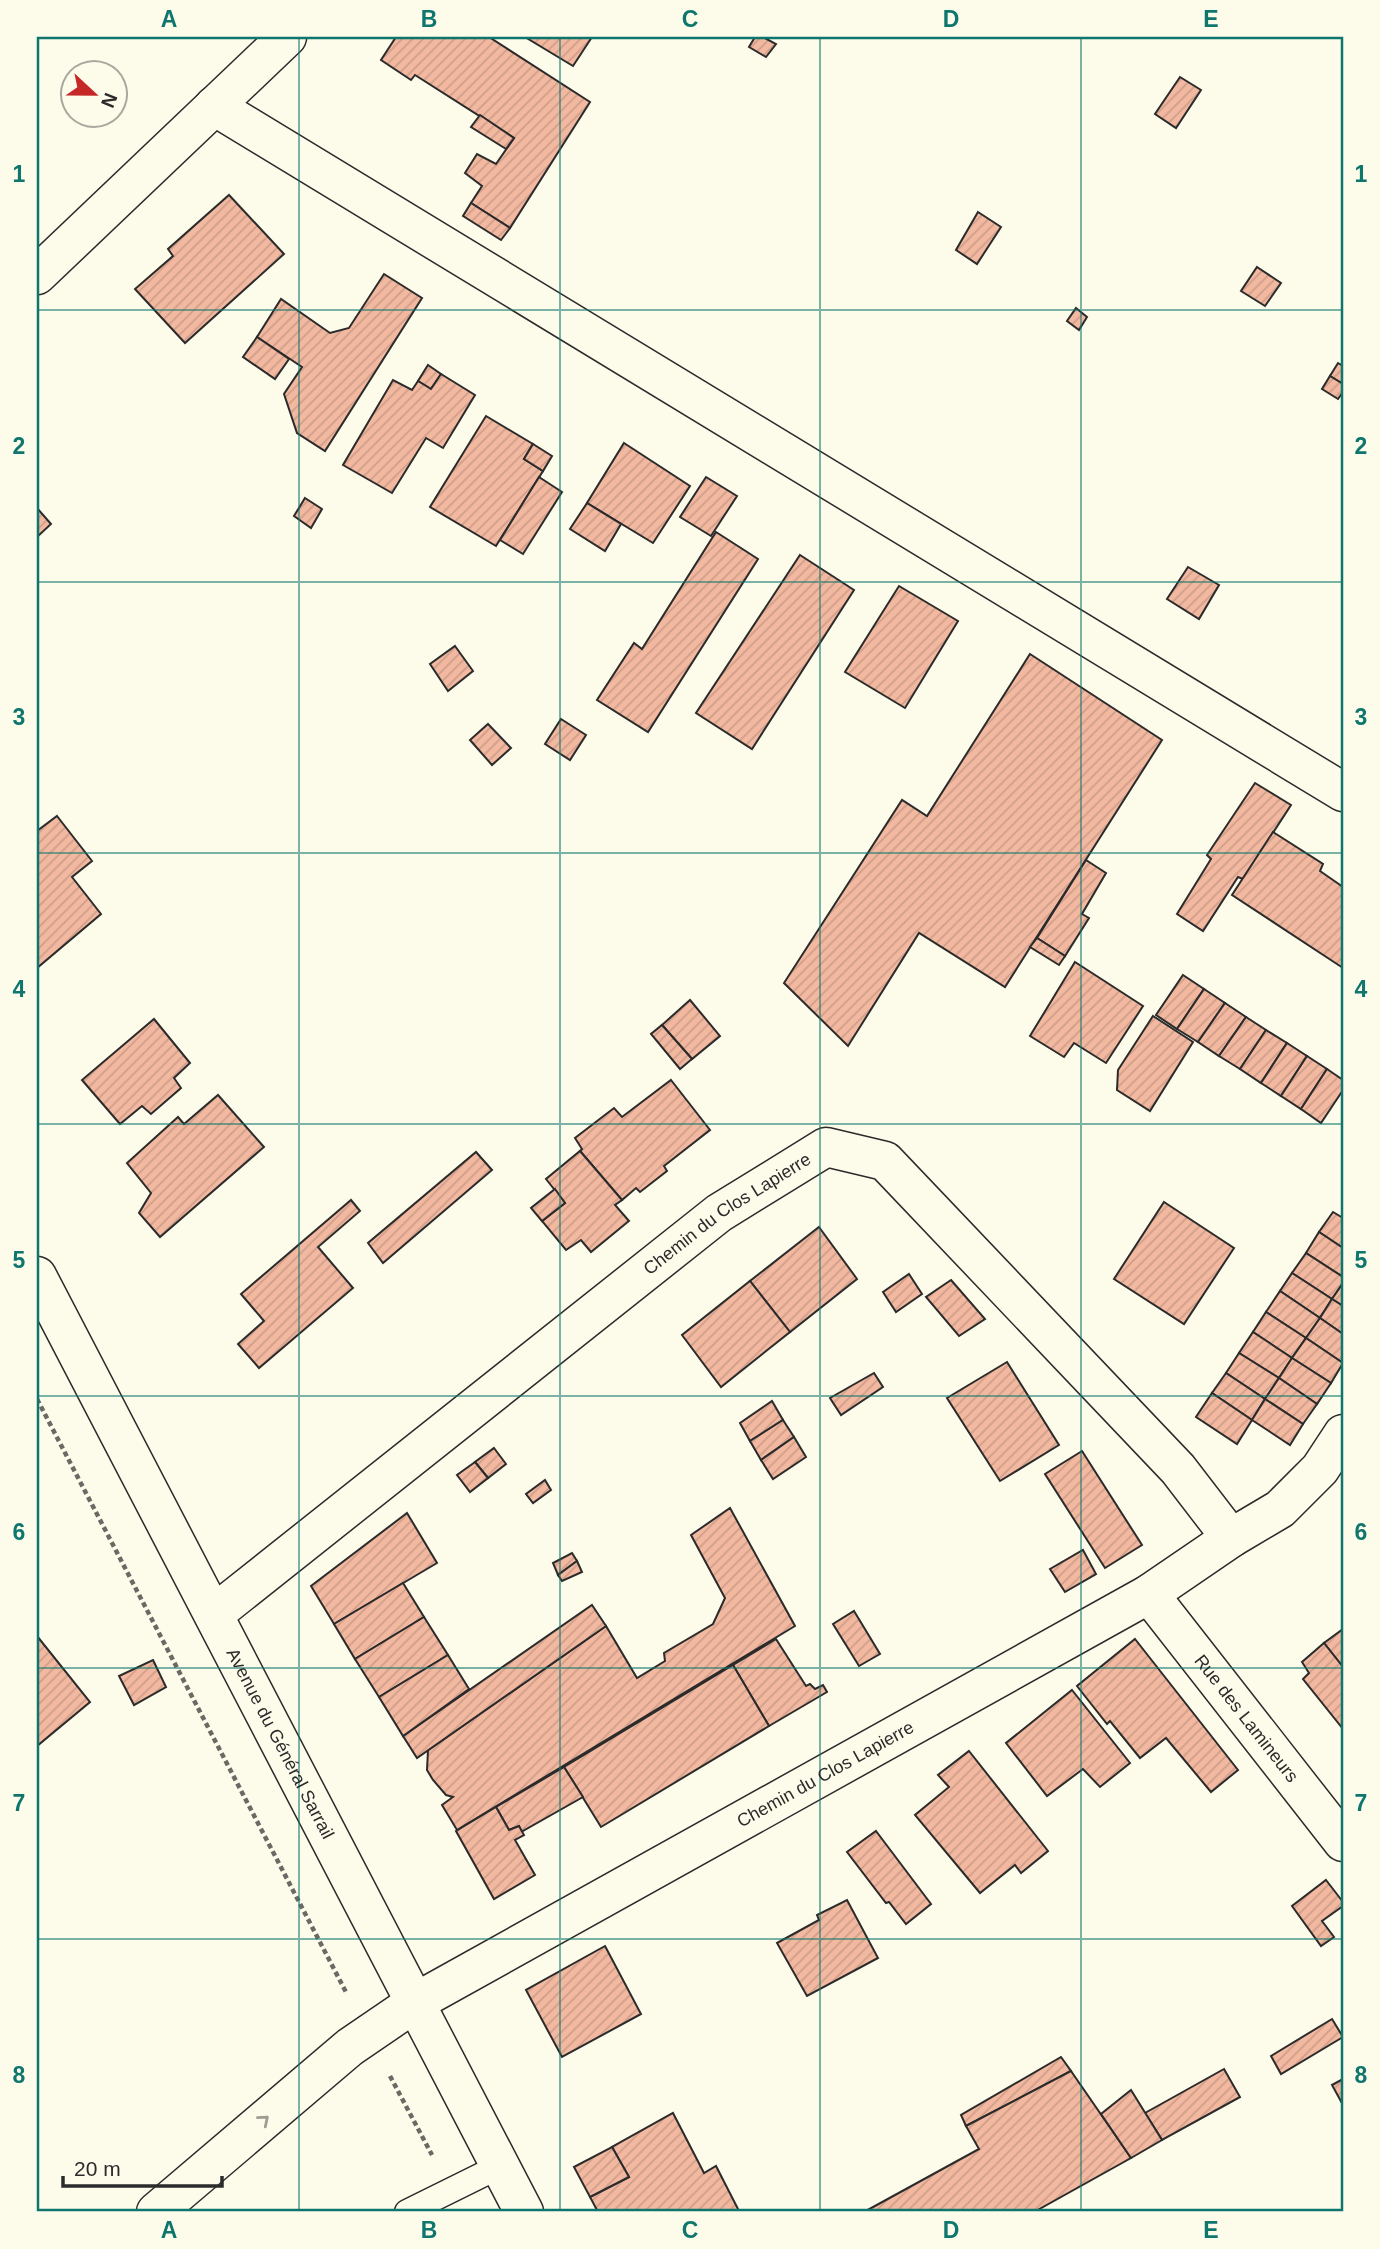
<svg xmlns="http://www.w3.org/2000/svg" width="1380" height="2249" font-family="Arial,sans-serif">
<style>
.building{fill:url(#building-hatch);stroke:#2b2b2b;stroke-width:2}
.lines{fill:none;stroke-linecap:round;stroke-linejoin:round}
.lane-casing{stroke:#2b2b2b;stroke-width:27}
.street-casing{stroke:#2b2b2b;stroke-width:41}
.secondary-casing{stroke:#2b2b2b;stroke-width:41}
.path{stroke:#6a6964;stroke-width:4.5;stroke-dasharray:5 3.5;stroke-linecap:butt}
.lane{stroke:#fdfbea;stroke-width:24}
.street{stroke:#fdfbea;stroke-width:38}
.secondary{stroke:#fdfbea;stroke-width:38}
.oneway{stroke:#9e9d94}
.grid{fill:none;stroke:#0f766e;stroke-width:2;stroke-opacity:0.55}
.labels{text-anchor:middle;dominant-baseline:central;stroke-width:5;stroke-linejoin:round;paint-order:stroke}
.street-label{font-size:18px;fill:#2b2b2b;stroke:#fdfbea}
.neatline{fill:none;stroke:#0f766e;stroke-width:2.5}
.grid-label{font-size:23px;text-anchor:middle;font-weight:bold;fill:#0f766e}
</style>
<defs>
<pattern id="building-hatch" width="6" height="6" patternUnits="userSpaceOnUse" patternTransform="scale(1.75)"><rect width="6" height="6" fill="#f2b8a0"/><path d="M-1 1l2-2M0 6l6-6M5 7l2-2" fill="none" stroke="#d09e8a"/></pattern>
</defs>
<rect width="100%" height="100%" fill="#fdfbea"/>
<g class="building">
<path d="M396,37H489L590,102L510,228L471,203L482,186L465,173L477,154L496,164L514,138L415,75L411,80L381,60Z"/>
<path d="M525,37H592L573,66Z"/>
<path d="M755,37H763L776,44L766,57L749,47Z"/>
<path d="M1180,77L1201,90L1176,128L1155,114Z"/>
<path d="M480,115L514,138L506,149L471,127Z"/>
<path d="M229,195L284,254L185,343L135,289L173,256L168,249Z"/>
<path d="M471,203L510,228L501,240L463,216Z"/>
<path d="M978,212L1001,227L977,264L956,250Z"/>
<path d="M1257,267L1281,283L1265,306L1241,291Z"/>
<path d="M384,274L422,298L325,451L297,433L284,394L302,367L257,337L281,299L330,333L349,328Z"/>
<path d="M1076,308L1087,317L1079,330L1067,321Z"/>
<path d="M257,337L289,359L275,379L243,357Z"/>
<path d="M1338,363L1343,366V384L1330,376Z"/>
<path d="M428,365L441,374L431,389L418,381Z"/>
<path d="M441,374L475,395L443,448L426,438L392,493L343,465L393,380L412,390L418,381L431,389Z"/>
<path d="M1330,376L1343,384V392L1338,399L1322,389Z"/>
<path d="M486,416L533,444L524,459L543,471L496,546L430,507Z"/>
<path d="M624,443L690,486L653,543L587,503Z"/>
<path d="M533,444L552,456L543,471L524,459Z"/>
<path d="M539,477L562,492L523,554L500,540Z"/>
<path d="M706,477L737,496L711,536L680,517Z"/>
<path d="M305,498L322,509L311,528L294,516Z"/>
<path d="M587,503L621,524L605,551L570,529Z"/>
<path d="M37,508L51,524L37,537Z"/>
<path d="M716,532L758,559L648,732L597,700L634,643L642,649Z"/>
<path d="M800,555L854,590L752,749L696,713Z"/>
<path d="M1188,567L1219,585L1199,619L1167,599Z"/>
<path d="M899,586L958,621L905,708L845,672Z"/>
<path d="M455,646L473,671L448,691L430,664Z"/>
<path d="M1030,654L1162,740L1005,987L919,933L848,1046L784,983L902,800L927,816Z"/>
<path d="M561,719L586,735L570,760L545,744Z"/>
<path d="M488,724L511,748L492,765L470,740Z"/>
<path d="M1255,783L1291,805L1243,879L1238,877L1203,931L1177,914L1211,859L1207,855Z"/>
<path d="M57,816L92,861L72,877L101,914L37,968V831Z"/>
<path d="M1273,832L1323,864L1320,871L1343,887V968L1232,895Z"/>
<path d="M1086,860L1106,873L1082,914L1089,918L1065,956L1037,938Z"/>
<path d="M1037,938L1065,956L1059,965L1030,947Z"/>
<path d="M1075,962L1143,1006L1106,1063L1074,1043L1064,1057L1030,1036Z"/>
<path d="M1183,975L1204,989L1177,1029L1156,1015Z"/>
<path d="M1204,989L1225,1003L1198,1042L1177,1029Z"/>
<path d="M690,1000L720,1036L692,1059L662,1025Z"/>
<path d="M1225,1003L1246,1017L1219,1056L1198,1042Z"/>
<path d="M1153,1016L1193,1042L1150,1111L1117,1090L1118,1070Z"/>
<path d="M1246,1017L1266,1030L1240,1069L1219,1056Z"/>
<path d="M154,1019L190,1063L174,1078L181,1088L151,1114L142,1106L120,1124L82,1080Z"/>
<path d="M662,1025L692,1059L680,1069L651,1034Z"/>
<path d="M1266,1030L1287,1043L1261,1083L1240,1069Z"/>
<path d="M1287,1043L1307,1056L1281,1096L1261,1083Z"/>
<path d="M1307,1056L1327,1069L1301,1109L1281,1096Z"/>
<path d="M1327,1069L1343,1080V1090L1321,1123L1301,1109Z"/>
<path d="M671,1080L710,1130L664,1166L667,1171L640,1192L636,1188L622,1200L580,1151L582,1149L575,1138L614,1108L622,1117Z"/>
<path d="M218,1095L264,1147L160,1237L139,1213L151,1193L127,1163L178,1117L184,1124Z"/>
<path d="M580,1151L622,1200L615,1205L629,1221L591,1252L581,1240L566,1250L542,1221L565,1203L546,1179Z"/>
<path d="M476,1152L492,1170L383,1263L368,1243Z"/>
<path d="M555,1189L565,1203L542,1221L531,1208Z"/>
<path d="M351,1200L360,1211L318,1247L353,1288L259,1368L238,1344L264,1321L241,1294Z"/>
<path d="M1164,1202L1234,1248L1184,1324L1114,1279Z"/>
<path d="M1333,1212L1343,1218V1248L1319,1232Z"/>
<path d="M819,1227L857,1279L790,1332L750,1281Z"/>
<path d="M1319,1232L1343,1248V1277L1306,1253Z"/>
<path d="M1306,1253L1343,1277V1283L1332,1299L1292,1273Z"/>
<path d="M1292,1273L1332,1299L1320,1318L1280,1291Z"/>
<path d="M909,1274L922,1294L896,1312L883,1292Z"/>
<path d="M951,1280L985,1319L959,1336L926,1297Z"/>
<path d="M750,1281L790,1332L721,1387L682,1335Z"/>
<path d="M1343,1283V1306L1332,1299Z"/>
<path d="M1280,1291L1320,1318L1306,1338L1266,1312Z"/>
<path d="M1332,1299L1343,1306V1334L1320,1318Z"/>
<path d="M1266,1312L1306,1338L1292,1358L1253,1332Z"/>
<path d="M1320,1318L1343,1334V1363L1306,1338Z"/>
<path d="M1253,1332L1292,1358L1279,1378L1239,1353Z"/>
<path d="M1306,1338L1343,1363L1331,1383L1292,1358Z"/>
<path d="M1239,1353L1279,1378L1265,1399L1226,1373Z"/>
<path d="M1292,1358L1331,1383L1317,1404L1279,1378Z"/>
<path d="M1007,1362L1059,1445L1000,1481L947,1398Z"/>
<path d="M874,1373L883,1387L841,1415L830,1398Z"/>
<path d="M1226,1373L1265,1399L1252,1420L1212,1393Z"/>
<path d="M1279,1378L1317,1404L1303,1424L1265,1399Z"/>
<path d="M1212,1393L1252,1420L1237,1444L1196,1417Z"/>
<path d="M1265,1399L1303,1424L1290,1445L1252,1420Z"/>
<path d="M772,1401L783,1420L750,1441L740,1423Z"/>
<path d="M783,1420L794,1437L761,1460L750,1441Z"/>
<path d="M794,1437L806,1457L773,1479L761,1460Z"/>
<path d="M494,1448L506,1464L488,1478L475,1462Z"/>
<path d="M1082,1451L1142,1545L1105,1568L1045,1474Z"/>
<path d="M475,1462L488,1478L470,1492L457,1475Z"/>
<path d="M545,1480L551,1490L533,1503L526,1494Z"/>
<path d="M730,1508L795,1626L457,1830L442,1805L453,1797L446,1795L433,1780L427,1770L428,1750L606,1626L637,1678L665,1661L664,1653L713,1624L725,1598L691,1535Z"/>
<path d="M407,1513L437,1563L334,1624L311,1586Z"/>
<path d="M1083,1550L1096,1574L1065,1592L1050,1569Z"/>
<path d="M572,1553L577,1561L558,1575L553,1563Z"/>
<path d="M577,1561L582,1572L562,1581L558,1575Z"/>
<path d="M403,1583L424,1617L355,1659L334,1624Z"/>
<path d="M592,1605L606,1626L417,1758L403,1736Z"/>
<path d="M854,1611L880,1654L859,1666L833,1624Z"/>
<path d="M424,1617L448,1655L379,1697L355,1659Z"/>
<path d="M1343,1629V1667L1324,1643Z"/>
<path d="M37,1636L90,1702L37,1746Z"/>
<path d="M776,1639L806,1686L810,1684L815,1689L823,1685L827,1692L769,1726L733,1665Z"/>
<path d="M1135,1639L1238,1770L1211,1792L1166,1738L1140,1758L1110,1721L1107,1724L1077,1686Z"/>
<path d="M1324,1643L1343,1667V1729L1303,1679L1309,1673L1302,1662Z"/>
<path d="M448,1655L469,1689L403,1736L379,1697Z"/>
<path d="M153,1660L166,1687L134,1705L119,1676Z"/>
<path d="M733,1665L769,1726L601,1827L564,1767Z"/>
<path d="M1072,1690L1130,1763L1100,1787L1083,1769L1047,1796L1006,1743Z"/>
<path d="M969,1751L1048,1851L1021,1873L1015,1865L980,1893L915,1815L949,1787L938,1775Z"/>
<path d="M564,1767L583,1797L521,1832L519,1826L509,1830L496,1807Z"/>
<path d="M496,1807L509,1830L519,1826L524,1835L515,1840L535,1875L494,1899L456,1831Z"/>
<path d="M876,1831L931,1904L906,1924L889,1902L886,1903L847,1852Z"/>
<path d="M1326,1880L1343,1902V1906L1322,1921L1334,1937L1321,1946L1292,1906Z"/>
<path d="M847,1900L878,1958L807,1996L777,1943L819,1920L817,1915Z"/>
<path d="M605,1946L641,2014L562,2057L526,1990Z"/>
<path d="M1332,2019L1343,2037L1281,2074L1271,2056Z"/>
<path d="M1061,2057L1071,2071L966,2126L961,2115Z"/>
<path d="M1224,2069L1240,2097L1162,2140L1145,2113Z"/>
<path d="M1071,2071L1131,2158L1034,2212H864L979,2149L966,2126Z"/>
<path d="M1343,2079V2105L1332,2085Z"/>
<path d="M1131,2090L1162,2140L1131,2158L1101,2114Z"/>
<path d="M673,2113L704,2173L716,2166L739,2211L736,2212H598L590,2197L629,2177L612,2147Z"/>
<path d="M612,2147L629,2177L590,2197L574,2167Z"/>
</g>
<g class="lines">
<g class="lane-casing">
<path id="lane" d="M407,2212L500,2166"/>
</g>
<g class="street-casing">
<g id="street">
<path d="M214,106L1343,792"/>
<path d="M37,275L287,37"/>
<path id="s1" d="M1149,1594L1343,1842"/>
<path id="s2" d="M214,1614L719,1213L826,1147L885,1161L1178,1469L1231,1538"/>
<path id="s3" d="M156,2212L350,2047L416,2002L1149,1594L1231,1538L1280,1509L1320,1469L1343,1434"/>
</g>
</g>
<g class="secondary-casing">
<g id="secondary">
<path id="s4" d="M37,1276L524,2212"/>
</g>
</g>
<g class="path">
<path d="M37,1399L347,1994"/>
<path d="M390,2076L432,2155"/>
</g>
<use href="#lane" class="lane"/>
<use href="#street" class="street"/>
<use href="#secondary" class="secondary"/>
</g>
<defs><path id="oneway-chevron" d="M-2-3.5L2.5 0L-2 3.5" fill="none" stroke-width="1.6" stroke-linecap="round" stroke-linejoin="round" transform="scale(1.75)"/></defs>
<use class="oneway" href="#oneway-chevron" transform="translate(264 2120) rotate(-40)"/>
<path class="grid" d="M299,37V2212M560,37V2212M820,37V2212M1081,37V2212M37,310H1343M37,582H1343M37,853H1343M37,1124H1343M37,1396H1343M37,1668H1343M37,1939H1343"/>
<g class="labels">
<g class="street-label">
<text stroke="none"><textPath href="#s2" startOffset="651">Chemin du Clos Lapierre</textPath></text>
<text stroke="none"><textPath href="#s1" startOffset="158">Rue des Lamineurs</textPath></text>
<text stroke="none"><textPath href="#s4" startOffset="527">Avenue du Général Sarrail</textPath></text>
<text stroke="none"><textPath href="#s3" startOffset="803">Chemin du Clos Lapierre</textPath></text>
</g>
</g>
<rect width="1380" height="2249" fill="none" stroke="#fdfbea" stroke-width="77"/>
<g transform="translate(94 94) rotate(112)"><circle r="33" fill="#fdfbea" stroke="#a9a89e" stroke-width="2"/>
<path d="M0-5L12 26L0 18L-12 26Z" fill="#c62828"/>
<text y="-10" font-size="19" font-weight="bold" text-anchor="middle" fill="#2b2b2b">N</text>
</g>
<path d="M63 2176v10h159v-10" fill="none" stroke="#2b2b2b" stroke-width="3.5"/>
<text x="74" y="2176" font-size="21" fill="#2b2b2b" stroke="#fdfbea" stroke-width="5" paint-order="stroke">20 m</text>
<rect x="38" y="38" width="1304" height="2172" class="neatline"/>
<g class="grid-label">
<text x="169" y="27">A</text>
<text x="429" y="27">B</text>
<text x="690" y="27">C</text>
<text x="951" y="27">D</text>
<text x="1211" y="27">E</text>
<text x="19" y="182">1</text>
<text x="1361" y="182">1</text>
<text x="19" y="454">2</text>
<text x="1361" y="454">2</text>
<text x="19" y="725">3</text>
<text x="1361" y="725">3</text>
<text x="19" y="997">4</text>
<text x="1361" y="997">4</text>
<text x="19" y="1268">5</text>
<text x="1361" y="1268">5</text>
<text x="19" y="1540">6</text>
<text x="1361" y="1540">6</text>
<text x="19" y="1811">7</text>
<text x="1361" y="1811">7</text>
<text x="19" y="2083">8</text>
<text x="1361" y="2083">8</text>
<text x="169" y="2238">A</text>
<text x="429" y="2238">B</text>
<text x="690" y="2238">C</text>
<text x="951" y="2238">D</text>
<text x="1211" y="2238">E</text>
</g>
</svg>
